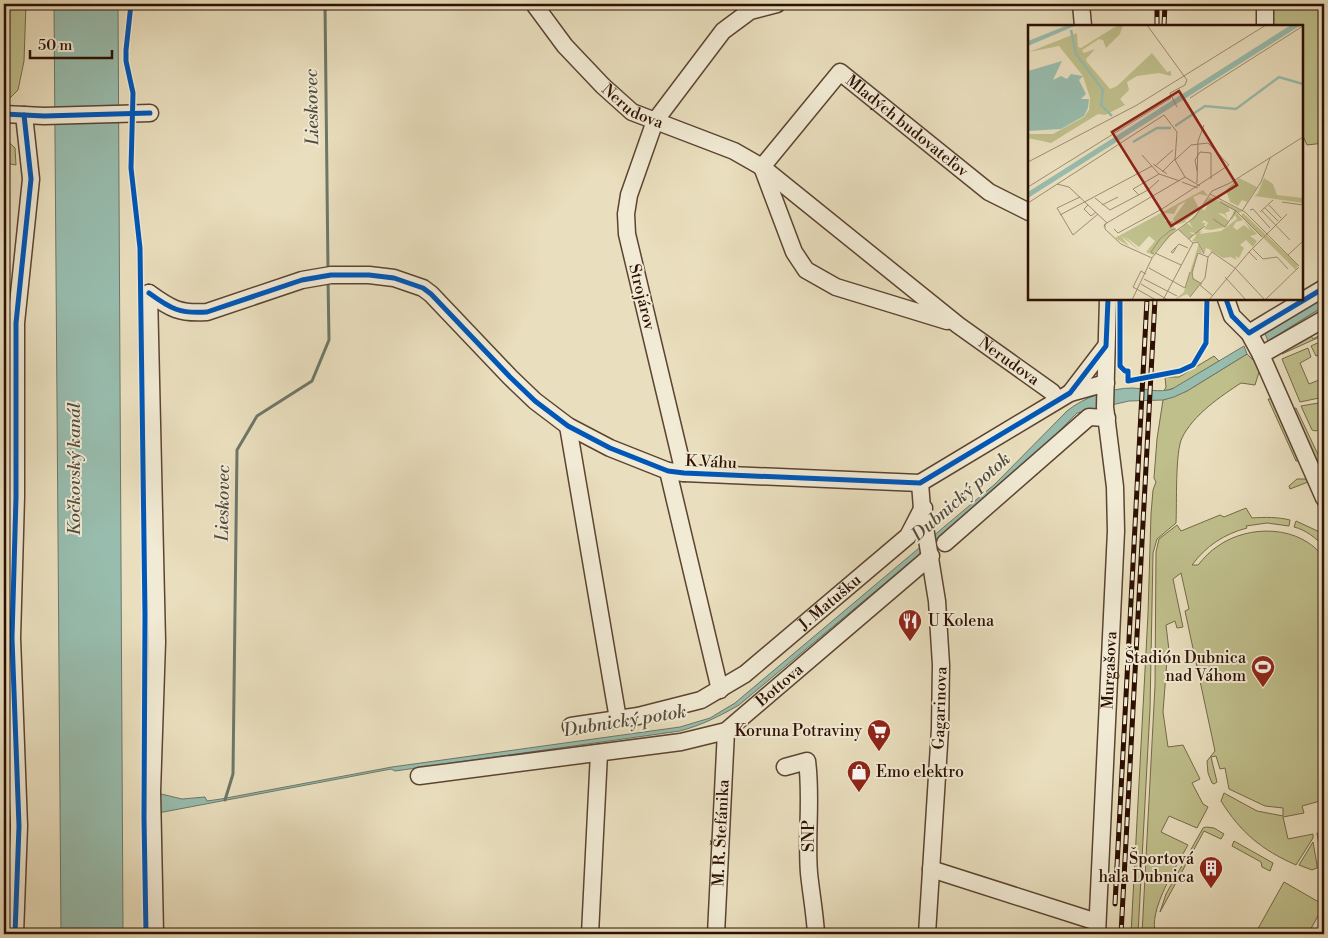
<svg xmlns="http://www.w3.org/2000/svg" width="1328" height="938" font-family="'Libre Bodoni',serif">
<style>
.green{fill:#bfbf8c;stroke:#766847}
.water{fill:#98bcad;stroke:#6d7769}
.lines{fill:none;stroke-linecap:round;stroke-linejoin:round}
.stream{stroke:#6d7769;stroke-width:3}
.minor-casing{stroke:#5c4431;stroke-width:19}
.minor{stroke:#f1ead4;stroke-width:16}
.rail-casing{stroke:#2d1002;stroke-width:5}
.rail{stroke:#f1ead4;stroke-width:3;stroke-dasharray:9;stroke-linecap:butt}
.cycleway-casing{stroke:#f1ead4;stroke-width:8}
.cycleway{stroke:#0057b8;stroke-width:5}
.labels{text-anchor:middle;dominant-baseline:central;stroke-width:4;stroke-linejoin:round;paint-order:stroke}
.street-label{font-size:16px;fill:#2d1002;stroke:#f1ead4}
.poi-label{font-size:16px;fill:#2d1002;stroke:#f1ead4;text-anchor:end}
.water-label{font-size:18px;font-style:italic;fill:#524c3e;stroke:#f1ead4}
.inset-river{fill:none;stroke:#98bcad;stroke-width:2.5}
.inset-road{fill:none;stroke:#9e8c72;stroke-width:1}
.view{fill:#8f2418;fill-opacity:0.15;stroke:#8f2418;stroke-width:2.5}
.inset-edge{fill:none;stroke:#2d1002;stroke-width:2.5}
</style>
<rect width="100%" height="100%" fill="#e9debd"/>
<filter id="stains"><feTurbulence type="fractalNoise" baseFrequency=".004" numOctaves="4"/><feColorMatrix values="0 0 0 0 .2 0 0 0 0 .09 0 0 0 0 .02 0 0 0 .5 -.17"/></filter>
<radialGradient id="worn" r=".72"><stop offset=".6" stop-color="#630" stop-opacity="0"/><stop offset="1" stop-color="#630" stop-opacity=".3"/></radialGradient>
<g class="green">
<path d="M4,4H26L24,61L18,90L6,102L4,101Z"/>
<path d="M1274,4H1324V143L1307,145L1302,134V26H1273Z"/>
<path d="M4,138L15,148L16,165L4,163Z"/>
<path d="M1324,306V314L1270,345L1268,341Z"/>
<path d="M4,316L11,335L10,598L4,613Z"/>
<path d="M1309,333L1313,339L1324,333V335L1282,354L1280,351Z"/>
<path d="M1324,340V353L1316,356L1311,346Z"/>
<path d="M1308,348L1311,357L1300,363L1309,384L1324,378V397L1300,402L1282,359Z"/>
<path d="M1247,354L1254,361L1259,372L1255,385L1241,383C1221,396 1193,415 1182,438C1175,452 1177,504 1176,523L1157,539L1153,553L1150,709L1138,934H1131L1148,614L1151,514L1153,490L1156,482L1154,478L1157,439L1163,400L1187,391Z"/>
<path d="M1214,356L1219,361L1178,387L1164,391L1166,387L1165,377H1179Z"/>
<path d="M1268,399H1272L1300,461H1296Z"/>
<path d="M1324,402V411L1322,413L1324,418V426L1316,431L1312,430L1301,406Z"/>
<path d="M1296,408L1322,463L1321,470L1319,471L1289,410Z"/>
<path d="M1297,479H1309L1311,481L1324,510V519L1308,482L1290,489L1289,486Z"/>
<path d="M1246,508L1252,518C1265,517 1278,517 1290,520L1289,526L1267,523L1246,526L1247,528C1224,534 1206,546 1192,565H1198C1204,558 1210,551 1218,546C1249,524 1301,525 1324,558V800L1302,806L1304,813L1283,817L1288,839L1313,834V838L1296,865C1262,850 1241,833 1221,801L1224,793L1257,811L1283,816V808L1265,806L1229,789L1225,768L1220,769L1216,756L1211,757L1217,782L1214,784L1212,783L1208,773L1207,761L1215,751L1185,611L1189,609L1181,573L1173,579L1183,627L1177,628L1175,621L1166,625L1170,659L1167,660L1163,712L1168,747L1183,745L1200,779L1192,783L1203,804L1208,807L1197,828L1169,816L1161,832L1188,845C1177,865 1147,912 1156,934H1142L1155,686L1156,552L1159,539L1177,525L1181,531L1220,515L1224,517Z"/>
<path d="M1296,521L1324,534V547C1316,538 1306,530 1294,527Z"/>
<path d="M4,635L7,645L8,745L4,746Z"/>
<path d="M1206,827L1214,828L1224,834L1221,839L1204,831L1160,912L1166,894L1203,828Z"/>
<path d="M1324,832V866L1322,865L1317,833Z"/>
<path d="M1234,841L1273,863L1270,871L1262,867L1261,862L1232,846Z"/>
<path d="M1313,842L1317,865V868L1312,870L1299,865Z"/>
<path d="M1284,882L1324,905L1308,934H1255Z"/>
</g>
<g class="water">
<path d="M54,4H118L123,934H61Z"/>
<path d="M1324,297V306L1268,341L1265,334Z"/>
<path d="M1244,346L1247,354L1187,391L1174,397L1163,400L1129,401L1077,413L1006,485L938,542L921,553L739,705C720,716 702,725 680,731L395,771L391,769L158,813L157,793L182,799L205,797L207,801L221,799L392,767L680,727L710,718L735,703L995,484L1067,411C1084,397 1111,388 1133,388C1147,389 1159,393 1172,389Z"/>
</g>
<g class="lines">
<g class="stream">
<path d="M325,4L328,271"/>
<path d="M225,800L233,774L237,450L257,416L312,381L329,340L328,279"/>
<path d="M4,807H13"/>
</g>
<g class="minor-casing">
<g id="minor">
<path id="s1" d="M534,4L565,46L603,86L632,112L734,151L762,167L958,325L1052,392L1057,400"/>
<path d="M1081,4L1083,26"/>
<path d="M1265,26V4"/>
<path d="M4,114L44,116L150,113"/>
<path d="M149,293C171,309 180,314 207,312L302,280L331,275H369L394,278L423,288L431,294L510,377L535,401L568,426L610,448L668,471L684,473L920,483L1070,393L1106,383"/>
<path d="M149,293L157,642L152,792L155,934"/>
<path d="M1226,299L1232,316L1249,333L1261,355L1324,498"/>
<path id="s2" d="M947,321L836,287L806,270L794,252L762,167L840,72L989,192L1029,212"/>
<path d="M1249,333L1324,288"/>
<path d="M1261,355L1324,319"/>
<path d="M1070,393L1106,346"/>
<path d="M568,426L618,719"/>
<path d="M668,471L720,690"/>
<path d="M684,473L627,234L626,214L629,195L655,121L723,31L750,11L777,4"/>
<path d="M920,483L922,509L937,601L941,665L940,729L927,934"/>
<path d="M945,543L1089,417L1107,418"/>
<path id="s3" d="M571,726L638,716L701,700L745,674L908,536L922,509L924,508"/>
<path d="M785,767L807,761C812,798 806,836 809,873C811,893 815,914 816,934"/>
<path id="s4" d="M419,776L681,742L726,731L931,556"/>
<path d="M931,869L1097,922"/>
<path d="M15,934L19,826L12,638L16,497V323L31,179L24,115"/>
<path d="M590,934L599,753"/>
<path id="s5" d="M716,934L726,731"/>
<path id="s6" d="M1097,934L1116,531L1115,487L1105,407L1108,299"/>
</g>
</g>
<use href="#minor" class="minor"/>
<g class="rail-casing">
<g id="rail">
<path d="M1157,26V4"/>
<path d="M1164,26L1165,4"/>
<path d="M1115,904L1147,299"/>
<path d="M1121,934L1155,299"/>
</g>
</g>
<use href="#rail" class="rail"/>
<g class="cycleway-casing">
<g id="cycleway">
<path d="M131,4L126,50V61L133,93L131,168L140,248L145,614L144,818L146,934"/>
<path d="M4,114L44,116L150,113"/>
<path d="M149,293C171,309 180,314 207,312L302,280L331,275H369L394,278L423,288L431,294L510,377L535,401L568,426L610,448L668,471L684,473L920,483L1070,393L1106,346L1108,299"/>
<path d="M1120,299V366L1125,371H1128V381L1180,371L1193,365L1206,343L1207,299"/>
<path d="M1226,299L1232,316L1249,333L1324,288"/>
<path d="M15,934L19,826L12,638L16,497V323L31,179L24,115"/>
</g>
</g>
<use href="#cycleway" class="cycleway"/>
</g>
<defs>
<g id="restaurant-pin" transform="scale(1.25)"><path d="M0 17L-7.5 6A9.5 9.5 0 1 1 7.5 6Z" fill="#8f2418" stroke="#f1ead4"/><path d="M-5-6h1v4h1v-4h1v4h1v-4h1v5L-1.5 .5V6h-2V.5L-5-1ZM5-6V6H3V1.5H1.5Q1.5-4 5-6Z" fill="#fff"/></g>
<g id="stadium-pin" transform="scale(1.25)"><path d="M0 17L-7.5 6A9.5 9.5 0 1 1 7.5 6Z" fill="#8f2418" stroke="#f1ead4"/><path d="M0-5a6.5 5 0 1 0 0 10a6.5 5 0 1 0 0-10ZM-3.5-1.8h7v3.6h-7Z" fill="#fff"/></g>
<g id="supermarket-pin" transform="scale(1.25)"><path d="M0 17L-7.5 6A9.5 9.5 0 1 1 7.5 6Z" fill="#8f2418" stroke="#f1ead4"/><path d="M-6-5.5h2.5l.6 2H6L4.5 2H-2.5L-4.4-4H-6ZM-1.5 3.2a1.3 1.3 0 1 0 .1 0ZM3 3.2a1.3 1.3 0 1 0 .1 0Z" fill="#fff"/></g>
<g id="shop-pin" transform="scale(1.25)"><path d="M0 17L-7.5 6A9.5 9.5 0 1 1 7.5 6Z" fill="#8f2418" stroke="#f1ead4"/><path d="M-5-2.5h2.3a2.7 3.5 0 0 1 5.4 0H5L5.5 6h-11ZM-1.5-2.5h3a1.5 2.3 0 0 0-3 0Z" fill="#fff"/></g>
<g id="building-pin" transform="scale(1.25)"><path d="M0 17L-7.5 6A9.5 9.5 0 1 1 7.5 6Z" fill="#8f2418" stroke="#f1ead4"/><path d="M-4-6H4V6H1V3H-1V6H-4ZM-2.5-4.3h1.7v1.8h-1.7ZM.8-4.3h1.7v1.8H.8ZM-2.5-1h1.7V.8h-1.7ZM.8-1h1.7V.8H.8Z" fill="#fff"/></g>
</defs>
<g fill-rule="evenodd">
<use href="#restaurant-pin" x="910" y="621"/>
<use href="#stadium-pin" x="1263" y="667"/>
<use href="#supermarket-pin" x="879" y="731"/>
<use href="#shop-pin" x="859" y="772"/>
<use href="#building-pin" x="1211" y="868"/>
</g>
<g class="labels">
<g class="street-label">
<text stroke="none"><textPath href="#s1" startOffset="144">Nerudova</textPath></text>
<text stroke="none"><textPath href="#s2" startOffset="472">Mladých budovateľov</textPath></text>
<text transform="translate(642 297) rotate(76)">Strojárov</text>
<text stroke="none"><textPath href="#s1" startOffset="602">Nerudova</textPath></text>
<text transform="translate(711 462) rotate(3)">K Váhu</text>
<text stroke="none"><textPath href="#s3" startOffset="295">J. Matušku</textPath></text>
<text stroke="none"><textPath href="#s6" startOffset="264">Murgašova</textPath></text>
<text stroke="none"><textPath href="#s4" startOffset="381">Bottova</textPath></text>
<text transform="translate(940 708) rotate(-88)">Gagarinova</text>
<text stroke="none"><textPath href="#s5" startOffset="101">M. R. Štefánika</textPath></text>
<text transform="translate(809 836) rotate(-90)">SNP</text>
</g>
<g class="poi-label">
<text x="928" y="621" text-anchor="start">U Kolena</text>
<text x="1246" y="658">Štadión Dubnica<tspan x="1246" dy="18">nad Váhom</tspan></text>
<text x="862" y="731">Koruna Potraviny</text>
<text x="876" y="772" text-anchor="start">Emo elektro</text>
<text x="1194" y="859">Športová<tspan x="1194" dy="18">hala Dubnica</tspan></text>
</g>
<g class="water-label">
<text transform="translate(312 107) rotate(-91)">Lieskovec</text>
<text transform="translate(74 469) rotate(-90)">Kočkovský kanál</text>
<text transform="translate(961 497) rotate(-41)">Dubnický potok</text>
<text transform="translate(223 503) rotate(-89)">Lieskovec</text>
<text transform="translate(625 721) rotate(-9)">Dubnický potok</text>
</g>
</g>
<g transform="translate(1028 25)">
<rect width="275" height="275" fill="#e9debd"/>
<path d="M90,0H95L92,9L78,23L75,15L71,14L54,25L56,28L67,24L58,34L59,37L82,64L89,61L124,28L139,47L143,46V51L131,48L109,51L99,57L101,65L92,74L97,80L77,90L70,89L23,118L0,113V109H25L56,92L61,85L62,73L55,51L31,21L1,27L49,8L50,22L53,23ZM211,153L229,162L219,177L214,175L210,181L202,177L198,165ZM236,153L245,159L249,170L275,173V178L227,171L222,176L230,168ZM175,165L180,171L172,169L165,172L171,183L174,180L171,185L157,196L158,197L148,200L145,194L158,176L150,181L146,189L136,188L137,196H145L147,206L125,230L118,227L127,216L121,211L111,222L96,211L112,226L93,211L101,221L87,213ZM182,171L214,186L211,188L207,186L215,195L208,197L205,202L209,205L216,200L223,206L216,196L229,209L222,211L229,216L225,222L218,215L212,220L216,223L211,233L207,231L209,235L203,232L195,233L183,226L181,228L183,225L178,223L176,229L171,217L164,216L168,211L167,208L161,207L166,210L162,214L151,205L159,198L165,203L161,197L174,182L176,186L181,178H175L182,172L200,181L202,186L197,188L200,194L196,189L190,188L201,196L197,202L183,205L176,204L180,198L176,195L174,198H178L171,207L175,206L171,209L193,206L209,194L207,190L203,196L206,185ZM215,188L270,240L268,245L213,191ZM171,218L174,229L170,227L164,252L173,258L162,272L159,269L146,275L156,267Z" fill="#bfbf8c"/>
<path d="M40,0H49L0,21V16ZM263,0H273L0,173V167ZM34,36L25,55L33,51L39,54L43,49L55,51L51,55L58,69L53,74H61L60,83L56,91L33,104L0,106V46Z" fill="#98bcad"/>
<path class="inset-river" d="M43,5L48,29L75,65L73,80L84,91M147,101L177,81L208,84L251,52L275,59M105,117L129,103H143"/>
<path class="inset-road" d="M119,0L159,55L157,60L142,68L149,82M162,73L275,1M114,130L131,149L152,156M0,137L109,80L238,0M125,139L139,149M127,141L145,125M169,146L167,135L172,127L183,128V154M134,147L147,134M154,157L170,163M169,158L170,116L176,100M29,159L41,162L79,198M0,162L143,73M182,169L217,187L271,241M111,170L105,164L131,149M52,172L29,183L45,210L70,189M67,173L82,185L120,165L131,155M192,177L208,186L234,212M254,177L275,180M0,178L136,90L149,107L147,135L157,152L172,161M60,180L56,184L63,191L68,187M74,180L90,172M241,180L253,193M237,183L250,196M222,185L225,184L242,203M214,186L233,157L242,133M234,186L262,215M232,187L245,175M32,190L124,141M185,194L197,202L208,186M77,199L157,152M76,202L77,199V204L93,219L124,233L141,211L167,192L184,166L202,158L275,112M86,204L90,208L134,184L201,140L180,118L163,120L147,135M150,204L165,218L170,217L176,229M160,214L177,201M149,221L145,228L143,227L151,219L160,223M224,223L235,234L249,232L260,244M127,228L153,240M126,229L123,227L132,214L143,205L148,204M260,230L275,216M180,232L184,227L207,243L237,275M229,235L221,227L259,189M121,243L157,263L162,247M118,249L113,246L105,262L128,275M197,252L218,275M116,254L149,271M113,259L140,275M174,259L165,254L164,247L170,228L180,232M172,260L185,271M162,272L177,253L180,232M104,275L124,233M135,275L165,218M181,275L221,227M237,275L271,242"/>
<path class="view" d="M151,66L209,160L143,201L84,107Z"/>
<rect width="275" height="275" class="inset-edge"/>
</g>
<rect width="1328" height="938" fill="none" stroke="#e9debd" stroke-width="20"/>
<rect x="5" y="5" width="1318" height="928" fill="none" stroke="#2d1002" stroke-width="2.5"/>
<rect x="10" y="10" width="1308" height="918" fill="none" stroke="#2d1002"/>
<path d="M30 50v8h82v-8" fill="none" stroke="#2d1002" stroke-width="2.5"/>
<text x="38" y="50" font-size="15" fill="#2d1002" stroke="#f1ead4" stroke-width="4" paint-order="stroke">50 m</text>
<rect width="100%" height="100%" filter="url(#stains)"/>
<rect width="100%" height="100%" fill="url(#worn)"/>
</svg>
